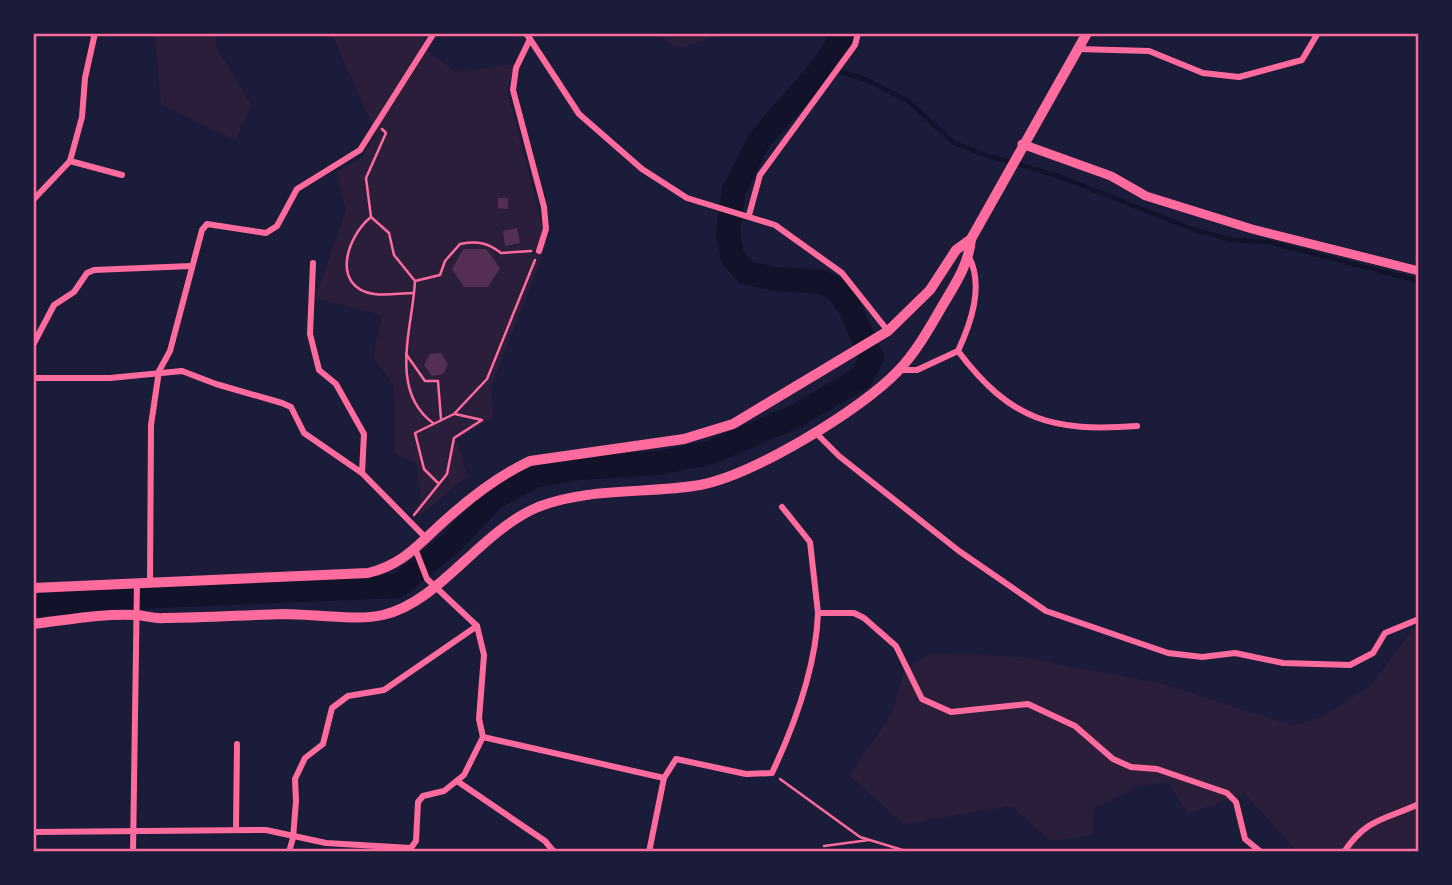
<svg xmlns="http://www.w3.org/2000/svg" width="1452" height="885" font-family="'Times New Roman',serif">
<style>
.green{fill:#2a1e3b}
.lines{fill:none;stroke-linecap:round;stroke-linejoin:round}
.stream{stroke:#12122b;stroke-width:4.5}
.river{stroke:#12122b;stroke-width:24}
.building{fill:#542f53}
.path{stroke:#ff6b9d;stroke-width:2.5}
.minor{stroke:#ff6b9d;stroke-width:6}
.secondary{stroke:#ff6b9d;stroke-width:9}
.trunk{stroke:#ff6b9d;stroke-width:10}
.neatline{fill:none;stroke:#ff6b9d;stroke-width:2.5}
</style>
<rect width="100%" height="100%" fill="#1b1b3a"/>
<g class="green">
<path d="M155,33H214L217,48L251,105L236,140L161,105Z"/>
<path d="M327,33H428L421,46L456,72L515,64L507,90L547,244L491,387L493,418L457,440L467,476L420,516L414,510L421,498L416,463L395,454L394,385L373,357L382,315L315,298L346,210L337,172L362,158L376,133L334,39Z"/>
<path d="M655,33H726L679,49Z"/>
<path d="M1419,628V852H1298L1244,793L1188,814L1168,782L1137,786L1094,809L1093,835L1051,841L1011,806L904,824L849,775L892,714L904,671L930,653L1022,657L1163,684L1294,726L1323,716L1371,686L1412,630Z"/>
</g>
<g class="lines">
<path class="stream" d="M824,66L867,80L908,101L954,143L986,155L1058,176L1198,231L1233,240L1268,242L1419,281"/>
<path class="river" d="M33,605L158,596L398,586L451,543L494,498L535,476L579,468L659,463L709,453L796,416L861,378L872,358L850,308L838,290L822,282L777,279L746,273L732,256L728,231L734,190L758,142L824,66L844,33"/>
</g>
<g class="building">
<path d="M498,198H508V209L498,208Z"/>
<path d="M517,228L520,243L505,246L503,231Z"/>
<path d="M463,249H486L500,268L488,287H464L452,269Z"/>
<path d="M441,353L448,364L443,374L432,376L424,365L430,354Z"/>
</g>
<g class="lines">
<g class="path">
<path d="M382,129L386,133L366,178L371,217L389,233L394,255L415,281C413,326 388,390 433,423"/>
<path d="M371,217C347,236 330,287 374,294C387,296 401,293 414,293"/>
<path d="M415,281L440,275L445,261L460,244C477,241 487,242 501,253L531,251"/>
<path d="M406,354L425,381H438L441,419"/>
<path d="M438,483L424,469L415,433L454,414L487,379L535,260"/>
<path d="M414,515L447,474L454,438L482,420L455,414"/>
<path d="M780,779L860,837L909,852"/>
<path d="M824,846L869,840"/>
</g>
<g class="minor">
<path d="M526,33L579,114L642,169L687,198L775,225L842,273L888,331"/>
<path d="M530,39L516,68L513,90L544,207L546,229L539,251"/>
<path d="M1078,49L1149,51L1203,73L1239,77L1302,60L1318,33"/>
<path d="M70,161L122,175"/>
<path d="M33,200L70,161L82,117L85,78L95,33"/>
<path d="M749,215L760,175L855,45L858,33"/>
<path d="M313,263L310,334L319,370L336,384L364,434L362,473"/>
<path d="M33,345L54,305L74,292L87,273L94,270L191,266"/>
<path d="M958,351C1011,421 1052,432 1137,426"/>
<path d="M899,370H917L958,351C971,323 984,286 969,257"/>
<path d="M33,378H110L182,371L216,384L282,403L291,407L304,433L362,473L427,539"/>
<path d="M816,433L839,456L959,551L1046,611L1168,653L1202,657L1235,653L1283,663L1350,665L1373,653L1385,633L1419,619"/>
<path d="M782,507L810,542L818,613"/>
<path d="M150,581L151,425L159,371L170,351L202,230L207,224L266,233L277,226L297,189L360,150L434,33"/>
<path d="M483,737L664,778"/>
<path d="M457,781L545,841L554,852"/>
<path d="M236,830L237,744"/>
<path d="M33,832L266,830L326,843L411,848L416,841L418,802L423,796L444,791L464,775L483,737L479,719L484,655L477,626L427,579L416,551"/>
<path d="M133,852L137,582"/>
<path d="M289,852L293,838L296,801L295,779L305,758L323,744L332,708L348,696L384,690L477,626"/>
<path d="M649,852L664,778L676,759L746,774L772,773C795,724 816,667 818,613H854L864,618L896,646L922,699L951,712L1028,704L1075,726L1113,759L1131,767L1157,769L1227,793L1236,802L1245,839L1261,852"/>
<path d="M1344,852C1367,818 1384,820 1419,804"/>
</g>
<path class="secondary" d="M1022,144L1111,176L1146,196L1252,229L1419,271"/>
<g class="trunk">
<path d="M33,588L368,573C406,564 422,540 450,516C475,494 500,475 530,461L684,439L733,424L888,331L930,290L956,250L971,239L1087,33"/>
<path d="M33,624C67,620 103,613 137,615C146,616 155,619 164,618C204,618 244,615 284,614C311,614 358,621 383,615C440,602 479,532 538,507C589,487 648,494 700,485C753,475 861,410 898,371C917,351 930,327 944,303C956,283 969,263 971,239"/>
</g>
</g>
<rect width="1452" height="885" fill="none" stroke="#1b1b3a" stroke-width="70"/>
<rect x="35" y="35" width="1382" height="815" class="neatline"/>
</svg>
